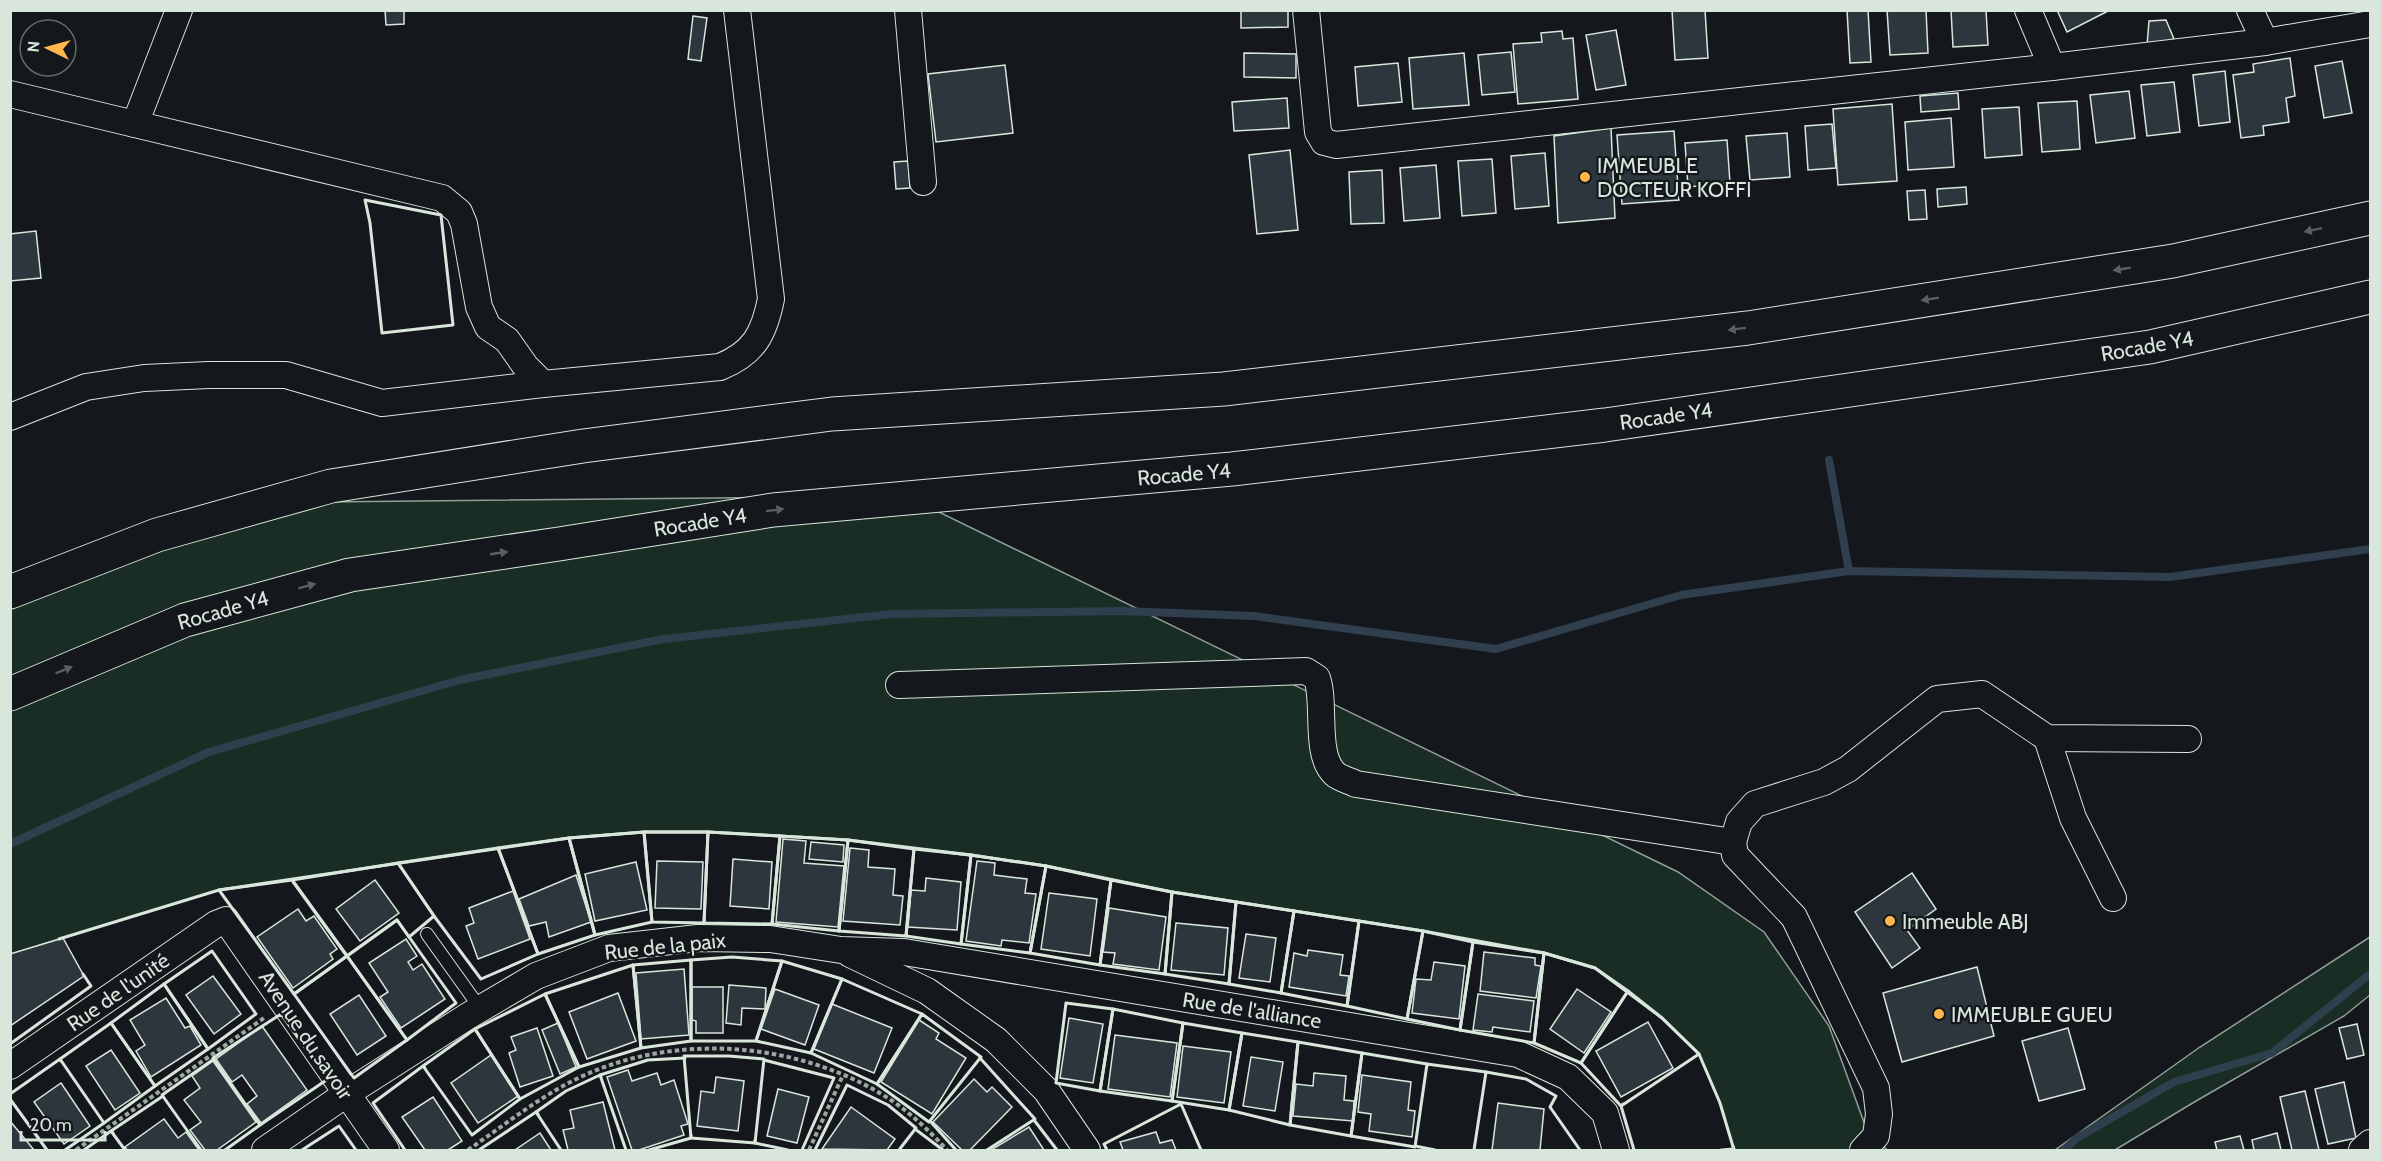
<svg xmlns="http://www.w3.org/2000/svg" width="2381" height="1161" font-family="Cabin,sans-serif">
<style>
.green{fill:#1a2d24;stroke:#939e99;stroke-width:1.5}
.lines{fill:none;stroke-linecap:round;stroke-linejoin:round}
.stream{stroke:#2f3f4d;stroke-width:8}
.building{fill:#2c363c;stroke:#d8e6dc;stroke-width:1.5}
.service-casing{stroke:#d8e6dc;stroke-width:14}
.minor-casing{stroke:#d8e6dc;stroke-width:28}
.trunk-casing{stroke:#d8e6dc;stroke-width:35}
.path{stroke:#9da8a2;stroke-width:4;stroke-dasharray:4.5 3;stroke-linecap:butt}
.service{stroke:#14181c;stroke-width:12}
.minor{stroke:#14181c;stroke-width:26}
.trunk{stroke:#14181c;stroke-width:33}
.wall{stroke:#d8e6dc;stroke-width:3}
.oneway{fill:#59605f}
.poi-dot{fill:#ffb74d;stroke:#14181c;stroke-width:2}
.labels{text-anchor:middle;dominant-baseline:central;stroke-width:4.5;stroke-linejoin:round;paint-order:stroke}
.poi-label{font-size:21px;fill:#d8e6dc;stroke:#14181c;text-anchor:start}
.street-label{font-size:21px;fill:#d8e6dc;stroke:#14181c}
</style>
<rect width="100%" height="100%" fill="#14181c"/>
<g class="green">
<path d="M906,496L1678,872L1764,932L1829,1026L1865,1125L1887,1150H1734L1720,1103L1699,1054L1662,1018L1595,968L1544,953L1423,931L1172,892L1046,866L848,840L708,832H644L569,838L219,890L11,954L10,605L230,503Z"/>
<path d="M2370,937V995L2344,1016L2196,1101L2115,1150H2055L2200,1047Z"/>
</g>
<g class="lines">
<g class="stream">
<path d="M1829,460L1849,571"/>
<path d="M10,844L209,752L460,680L663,639L892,614L1122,611L1254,616L1496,649L1681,595L1849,571L2170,577L2370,549"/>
<path d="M2064,1150L2077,1138L2174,1082L2272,1053L2370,974"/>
</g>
</g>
<g class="building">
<path d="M385,10H404V24L386,25Z"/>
<path d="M1241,10H1288V27L1241,28Z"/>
<path d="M1672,10H1705L1708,58L1675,60Z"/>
<path d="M1847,10H1868L1871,62L1850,63Z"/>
<path d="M1887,10H1926L1928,53L1890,55Z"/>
<path d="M1951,10H1986L1988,45L1953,47Z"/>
<path d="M2057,10H2110L2067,32Z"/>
<path d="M693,16L707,18L701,61L688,59Z"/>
<path d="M2166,20L2174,39L2147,46L2149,21Z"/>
<path d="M1616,30L1626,85L1596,90L1586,35Z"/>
<path d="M1562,31L1563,39L1573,38L1578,99L1518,104L1513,44L1542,42L1541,33Z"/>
<path d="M1511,52L1515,92L1482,95L1478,55Z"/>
<path d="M1244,53L1296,54V78L1244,77Z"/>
<path d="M1464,53L1469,105L1413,109L1409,58Z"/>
<path d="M2290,58L2295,96L2286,98L2289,122L2263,126L2264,135L2241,138L2233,75L2254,72L2253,64Z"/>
<path d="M2342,61L2352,113L2324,118L2315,66Z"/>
<path d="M1398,63L1402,102L1358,106L1355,67Z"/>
<path d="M1005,65L1013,133L936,142L928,74Z"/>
<path d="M2225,71L2230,122L2199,126L2193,75Z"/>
<path d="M2174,82L2180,132L2147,136L2141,85Z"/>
<path d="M2129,91L2135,138L2096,143L2090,95Z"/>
<path d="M1958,93L1959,109L1921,112L1920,96Z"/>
<path d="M1287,98L1289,128L1234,131L1232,102Z"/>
<path d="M2077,101L2080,149L2042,152L2038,103Z"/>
<path d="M1892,104L1897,181L1838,185L1833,109Z"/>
<path d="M2019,107L2022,155L1985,158L1982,109Z"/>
<path d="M1951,118L1954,167L1908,170L1905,122Z"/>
<path d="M1832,124L1836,168L1808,170L1805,126Z"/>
<path d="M1611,128L1615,218L1558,223L1554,136Z"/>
<path d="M1674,131L1679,200L1622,204L1617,135Z"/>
<path d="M1787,133L1790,177L1750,180L1746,136Z"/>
<path d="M1727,140L1730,183L1688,187L1685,143Z"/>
<path d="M1290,150L1298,230L1257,234L1249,155Z"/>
<path d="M1545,153L1549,206L1515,209L1511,156Z"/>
<path d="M1492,159L1496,213L1462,216L1458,161Z"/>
<path d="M908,161L910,188L896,189L894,162Z"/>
<path d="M1436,165L1440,218L1404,221L1400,168Z"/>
<path d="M1382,170L1384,223L1351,224L1349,172Z"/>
<path d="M1966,187L1967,204L1938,207L1937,189Z"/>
<path d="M1925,190L1927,219L1909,220L1907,191Z"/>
<path d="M36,231L41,278L10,281V234Z"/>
<path d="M783,839L806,841L804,863L844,866L838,927L776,922Z"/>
<path d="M811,842L844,845L843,862L809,859Z"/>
<path d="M850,848L869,850L868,867L895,869L893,895L903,896L900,925L843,921Z"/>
<path d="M733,859L772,862L769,909L730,906Z"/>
<path d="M657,861L703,862L701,909L655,908Z"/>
<path d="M977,861L995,863L994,875L1027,879L1025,893L1036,894L1029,943L1002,940L1001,946L966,941Z"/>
<path d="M636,862L647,910L595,921L585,874Z"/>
<path d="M1912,873L1936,909L1907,930L1920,948L1892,968L1855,912Z"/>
<path d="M576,875L591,922L549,937L546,922L529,926L519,899Z"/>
<path d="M926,878L961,882L957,930L908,927L911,890L925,891Z"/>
<path d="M375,880L399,913L360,941L336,909Z"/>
<path d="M513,891L530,939L478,959L466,926L474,923L469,908Z"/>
<path d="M1049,893L1097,899L1090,956L1041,949Z"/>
<path d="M1109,908L1166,917L1159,970L1113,964L1115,953L1103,952Z"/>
<path d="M298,909L306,921L314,916L337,949L330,954L333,959L293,988L257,937Z"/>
<path d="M1176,923L1228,928L1224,975L1171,970Z"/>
<path d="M1246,934L1276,938L1270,982L1239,978Z"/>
<path d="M63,938L84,976L10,1026V954Z"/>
<path d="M406,939L417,956L408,962L413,970L422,964L445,999L401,1028L380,997L388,992L369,963Z"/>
<path d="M1308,950L1343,955L1340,975L1349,976L1346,996L1289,987L1294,953L1307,956Z"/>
<path d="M1484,952L1535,958V965L1541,966L1536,998L1480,991Z"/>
<path d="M1434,962L1465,966L1459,1019L1412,1013L1416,979L1431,980Z"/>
<path d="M1977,967L1994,1036L1902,1062L1883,993Z"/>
<path d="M684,969L689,1035L641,1039L636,973Z"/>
<path d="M213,976L241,1014L214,1034L186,995Z"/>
<path d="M729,985L766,988L765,1009L742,1008L741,1025L726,1023Z"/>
<path d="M692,987H723V1033H696V1021L692,1020Z"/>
<path d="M775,989L819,1005L805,1045L761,1029Z"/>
<path d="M1577,989L1611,1012L1584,1053L1550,1029Z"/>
<path d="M618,993L636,1041L587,1059L569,1012Z"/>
<path d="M1478,994L1534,1001L1530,1032L1493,1027L1492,1032L1473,1030Z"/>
<path d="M359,995L386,1036L357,1055L330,1014Z"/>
<path d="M166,998L185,1028L190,1026L201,1045L151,1077L136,1051L145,1045L130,1020Z"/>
<path d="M832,1004L892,1028L874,1073L814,1049Z"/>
<path d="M1069,1018L1103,1024L1093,1083L1060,1078Z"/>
<path d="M919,1020L939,1033L936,1039L966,1058L932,1114L881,1082Z"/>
<path d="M1648,1022L1673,1068L1621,1097L1596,1051Z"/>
<path d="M558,1023L576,1067L560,1074L542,1030Z"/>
<path d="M2357,1024L2364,1055L2347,1059L2339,1028Z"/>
<path d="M262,1026L307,1090L261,1123L247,1104L257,1096L242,1075L232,1082L216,1059Z"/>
<path d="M537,1028L553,1076L520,1087L509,1053L516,1050L511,1037Z"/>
<path d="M2068,1028L2085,1089L2039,1101L2022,1041Z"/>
<path d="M1115,1035L1177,1043L1170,1097L1108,1089Z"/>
<path d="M1183,1046L1231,1052L1224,1103L1177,1097Z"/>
<path d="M111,1050L140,1093L115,1110L86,1066Z"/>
<path d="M491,1055L518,1096L478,1123L451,1083Z"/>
<path d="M1251,1057L1283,1062L1275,1111L1243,1106Z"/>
<path d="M213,1061L256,1122L217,1150H205L190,1130L201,1122L184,1100L200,1088L192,1076Z"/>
<path d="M628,1070L632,1081L657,1073L661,1085L674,1080L688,1124L681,1126L684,1135L639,1150H632L607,1077Z"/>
<path d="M1314,1073L1346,1076L1344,1100L1354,1101L1353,1121L1293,1116L1296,1084L1313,1086Z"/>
<path d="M1362,1075L1411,1082L1408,1110L1415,1111L1412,1137L1369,1131L1371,1114L1358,1112Z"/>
<path d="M716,1077L744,1081L738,1131L697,1126L701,1091L714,1093Z"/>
<path d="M974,1079L987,1092L992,1087L1012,1107L970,1150H962L933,1122Z"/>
<path d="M2344,1082L2356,1138L2328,1144L2315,1089Z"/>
<path d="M61,1083L90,1126L64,1144L34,1102Z"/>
<path d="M778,1089L809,1097L797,1143L767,1136Z"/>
<path d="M2305,1091L2319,1150H2292L2280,1097Z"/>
<path d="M433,1097L462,1141L448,1150H425L402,1117Z"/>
<path d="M603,1102L615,1150H568L563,1130L574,1128L570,1110Z"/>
<path d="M1498,1103L1544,1109L1540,1150H1492Z"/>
<path d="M851,1107L895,1139L887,1150L822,1149Z"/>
<path d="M164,1119L178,1138L186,1132L199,1150H127L125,1147Z"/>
<path d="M10,1121L34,1150H10Z"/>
<path d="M1029,1127L1044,1150H991Z"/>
<path d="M1156,1132L1160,1143L1172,1140L1176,1150H1123L1120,1142Z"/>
<path d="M540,1133L551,1150H515Z"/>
<path d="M2277,1133L2281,1150H2254L2252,1140Z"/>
<path d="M2240,1136L2244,1150H2217L2215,1142Z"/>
</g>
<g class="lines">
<g class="service-casing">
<path id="service" d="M427,934L480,1008"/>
</g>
<g class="minor-casing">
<g id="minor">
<path d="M908,10L923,182"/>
<path d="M1306,10L1318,132L1324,142L1336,145L2052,67L2265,42L2370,24"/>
<path d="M2028,10L2052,67"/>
<path d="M2250,10L2265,42"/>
<path d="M10,94L442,198L459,212L464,224L479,307L488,327L507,340L526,367L543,384L720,367C754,353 764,334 771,299L737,10"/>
<path d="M135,124L179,10"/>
<path d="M10,417L86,387L144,378L209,375H286L382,403L543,384"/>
<path d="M899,685L1306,671L1317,678C1326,704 1314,755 1335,774C1339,778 1350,781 1356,784L1733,842"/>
<path d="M2047,738L2073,818L2113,898"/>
<path d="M850,954L927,991L996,1040L1046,1090L1087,1150"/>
<path d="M10,1066L216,924L226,920L386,1150"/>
<path d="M265,1150L346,1094L468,1016L536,976L609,948L698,938L770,939L841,950L904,952L1518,1054L1568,1077L1605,1113L1616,1150"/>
<path d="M1863,1150L1876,1136L1879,1114L1876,1088L1794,917L1735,855L1733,842L1739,822L1755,804L1824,782L1848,769L1937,699L1982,694L2047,738L2188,739"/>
<path d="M2362,1150L2370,1143"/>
</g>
</g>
<g class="trunk-casing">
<g id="trunk">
<path d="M10,592L157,535L331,486L583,446L832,414L1224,389L1748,328L2173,261L2370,218"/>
<path d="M10,694L185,620L350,575L559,544L773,510L1232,469L1605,425L2150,347L2370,297"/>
</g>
</g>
<g class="path">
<path d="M76,1150L264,1018"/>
<path d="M468,1150C506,1124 544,1093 587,1074C678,1034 792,1042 878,1092C904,1107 927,1128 947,1150"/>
<path d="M809,1150L843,1075"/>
</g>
<use href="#service" class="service"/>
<use href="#minor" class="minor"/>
<use href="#trunk" class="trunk"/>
<g class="wall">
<path d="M365,200L441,215L453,325L382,333L370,223Z"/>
<path d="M644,832L652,922L595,935L569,838Z"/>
<path d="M644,832H708L704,923L652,922Z"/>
<path d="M708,832L780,836L772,924L704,923Z"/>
<path d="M780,836L848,840L839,931L772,924Z"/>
<path d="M569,838L595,935L538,954L498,848Z"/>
<path d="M848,840L914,849L906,936L839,931Z"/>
<path d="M498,848L538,954L481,979L434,916L398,863Z"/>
<path d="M914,849L971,855L961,944L906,936Z"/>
<path d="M971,855L1046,866L1030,953L961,944Z"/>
<path d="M398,863L434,916L409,937L397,920L347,956L292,880Z"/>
<path d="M1046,866L1111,880L1100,965L1030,953Z"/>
<path d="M292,880L347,956L294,994L219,890Z"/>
<path d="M1111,880L1172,892L1165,974L1100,965Z"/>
<path d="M1172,892L1236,902L1229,984L1165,974Z"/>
<path d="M1236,902L1294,911L1281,993L1229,984Z"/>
<path d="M1294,911L1359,921L1347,1006L1281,993Z"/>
<path d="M397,920L456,1003L407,1040L347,956Z"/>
<path d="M1359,921L1423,931L1407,1019L1347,1006Z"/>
<path d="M1423,931L1473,942L1460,1030L1407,1019Z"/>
<path d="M59,939L219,890L569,838L644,832H708L848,840L971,855L1046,866L1172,892L1423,931L1544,953L1595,968L1662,1018L1699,1054L1720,1103L1734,1150"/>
<path d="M1473,942L1544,953L1534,1043L1460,1030Z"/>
<path d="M212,951L256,1014L208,1049L164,984Z"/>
<path d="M1544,953L1595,968L1628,991L1581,1063L1534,1043Z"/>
<path d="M347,956L407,1040L354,1078L294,994Z"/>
<path d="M732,957L782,961L756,1041H691V960Z"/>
<path d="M691,960V1041L641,1048L633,965Z"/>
<path d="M782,961L842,979L811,1053L756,1041Z"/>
<path d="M633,965L641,1048L579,1067L545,994Z"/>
<path d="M842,979L922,1014L877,1084L811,1053Z"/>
<path d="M164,984L208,1049L155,1086L111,1023Z"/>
<path d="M1628,991L1662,1018L1699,1054L1621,1106L1581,1063Z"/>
<path d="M545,994L579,1067L520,1099L475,1029Z"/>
<path d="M1066,1003L1113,1009L1100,1091L1056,1083Z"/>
<path d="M1113,1009L1183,1023L1172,1101L1100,1091Z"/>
<path d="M281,1014L328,1079L260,1125L213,1058Z"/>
<path d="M922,1014L981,1057L929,1122L877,1084Z"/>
<path d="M111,1023L155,1086L104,1123L60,1059Z"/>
<path d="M1183,1023L1242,1033L1229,1110L1172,1101Z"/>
<path d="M475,1029L520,1099L472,1135L423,1066Z"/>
<path d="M1242,1033L1298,1042L1290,1125L1229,1110Z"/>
<path d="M1298,1042L1362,1053L1351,1136L1290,1125Z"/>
<path d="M10,1044L91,986L83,974"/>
<path d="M1362,1053L1427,1064L1415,1147L1351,1136Z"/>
<path d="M684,1056H729L764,1059L755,1143L691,1138Z"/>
<path d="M980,1058L1035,1119L987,1150"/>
<path d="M764,1060L834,1078L802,1150"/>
<path d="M1427,1066V1064L1486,1072L1474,1150"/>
<path d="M1486,1073V1072L1526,1079L1556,1096L1550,1107L1580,1150"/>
<path d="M10,1094L60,1059L61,1061"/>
<path d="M10,1099L47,1150"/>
<path d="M1623,1104L1621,1106L1634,1150"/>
<path d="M1034,1120L1057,1150"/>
<path d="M930,1121L956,1150"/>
<path d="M915,1129L943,1150"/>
<path d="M755,1140V1143L788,1150"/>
<path d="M1415,1146L1435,1150"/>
<path d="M65,1150L104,1123"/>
<path d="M84,1150L111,1131L113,1133"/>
<path d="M125,1150L111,1131L163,1096"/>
<path d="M201,1150L162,1095L214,1059"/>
<path d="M225,1150L260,1125L259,1123"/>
<path d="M302,1150L339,1126L356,1150"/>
<path d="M405,1150L373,1103L423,1066L425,1068"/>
<path d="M479,1150L536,1112L538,1114"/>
<path d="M561,1150L536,1112L566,1091L600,1075L601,1077"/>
<path d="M626,1150L600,1075L648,1060L685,1058"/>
<path d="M649,1150L691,1138V1135"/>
<path d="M815,1150L847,1085L888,1105L916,1128L899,1150"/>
<path d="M1107,1150L1104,1144L1181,1104L1201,1150"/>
<path d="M1721,1150L1734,1149L1733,1146"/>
</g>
</g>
<defs><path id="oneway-solid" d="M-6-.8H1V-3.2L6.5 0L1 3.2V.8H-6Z" transform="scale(1.5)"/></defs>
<g class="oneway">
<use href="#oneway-solid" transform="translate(2313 230) rotate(168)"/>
<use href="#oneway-solid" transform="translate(2122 269) rotate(171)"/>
<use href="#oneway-solid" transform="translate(1930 299) rotate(171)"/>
<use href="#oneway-solid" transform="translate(1737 329) rotate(173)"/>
<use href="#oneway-solid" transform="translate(775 510) rotate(-7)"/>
<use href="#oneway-solid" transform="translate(499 553) rotate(-8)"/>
<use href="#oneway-solid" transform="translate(307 586) rotate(-15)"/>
<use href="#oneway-solid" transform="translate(64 670) rotate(-22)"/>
</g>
<g class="poi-dot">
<circle cx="1585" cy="177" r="6"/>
<circle cx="1890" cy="921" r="6"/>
<circle cx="1939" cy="1014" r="6"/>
</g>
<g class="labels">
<g class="poi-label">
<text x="1597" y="165">IMMEUBLE<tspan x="1597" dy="24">DOCTEUR KOFFI</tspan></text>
<text x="1902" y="921">Immeuble ABJ</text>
<text x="1951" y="1014">IMMEUBLE GUEU</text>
</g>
<g class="street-label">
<text transform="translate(2147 346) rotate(-10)">Rocade Y4</text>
<text transform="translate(1666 416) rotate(-8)">Rocade Y4</text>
<text transform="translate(1184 474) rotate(-5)">Rocade Y4</text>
<text transform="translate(700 522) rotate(-9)">Rocade Y4</text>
<text transform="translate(223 610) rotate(-16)">Rocade Y4</text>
<text transform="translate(665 946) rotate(-6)">Rue de la paix</text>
<text transform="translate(118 992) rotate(-35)">Rue de l'unité</text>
<text transform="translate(1252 1010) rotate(9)">Rue de l'alliance</text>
<text transform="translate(306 1035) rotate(56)">Avenue du savoir</text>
</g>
</g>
<rect width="2381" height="1161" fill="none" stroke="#d8e6dc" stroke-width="24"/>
<g transform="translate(48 48) rotate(275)"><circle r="28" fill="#14181c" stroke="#626a69" stroke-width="1.5"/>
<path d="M0-4.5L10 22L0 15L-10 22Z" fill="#ffb74d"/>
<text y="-9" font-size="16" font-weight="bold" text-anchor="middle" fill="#d8e6dc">N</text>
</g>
<path d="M21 1131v9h84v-9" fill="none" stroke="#d8e6dc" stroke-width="3"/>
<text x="30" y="1131" font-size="18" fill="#d8e6dc" stroke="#14181c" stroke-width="4.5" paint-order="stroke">20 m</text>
</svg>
